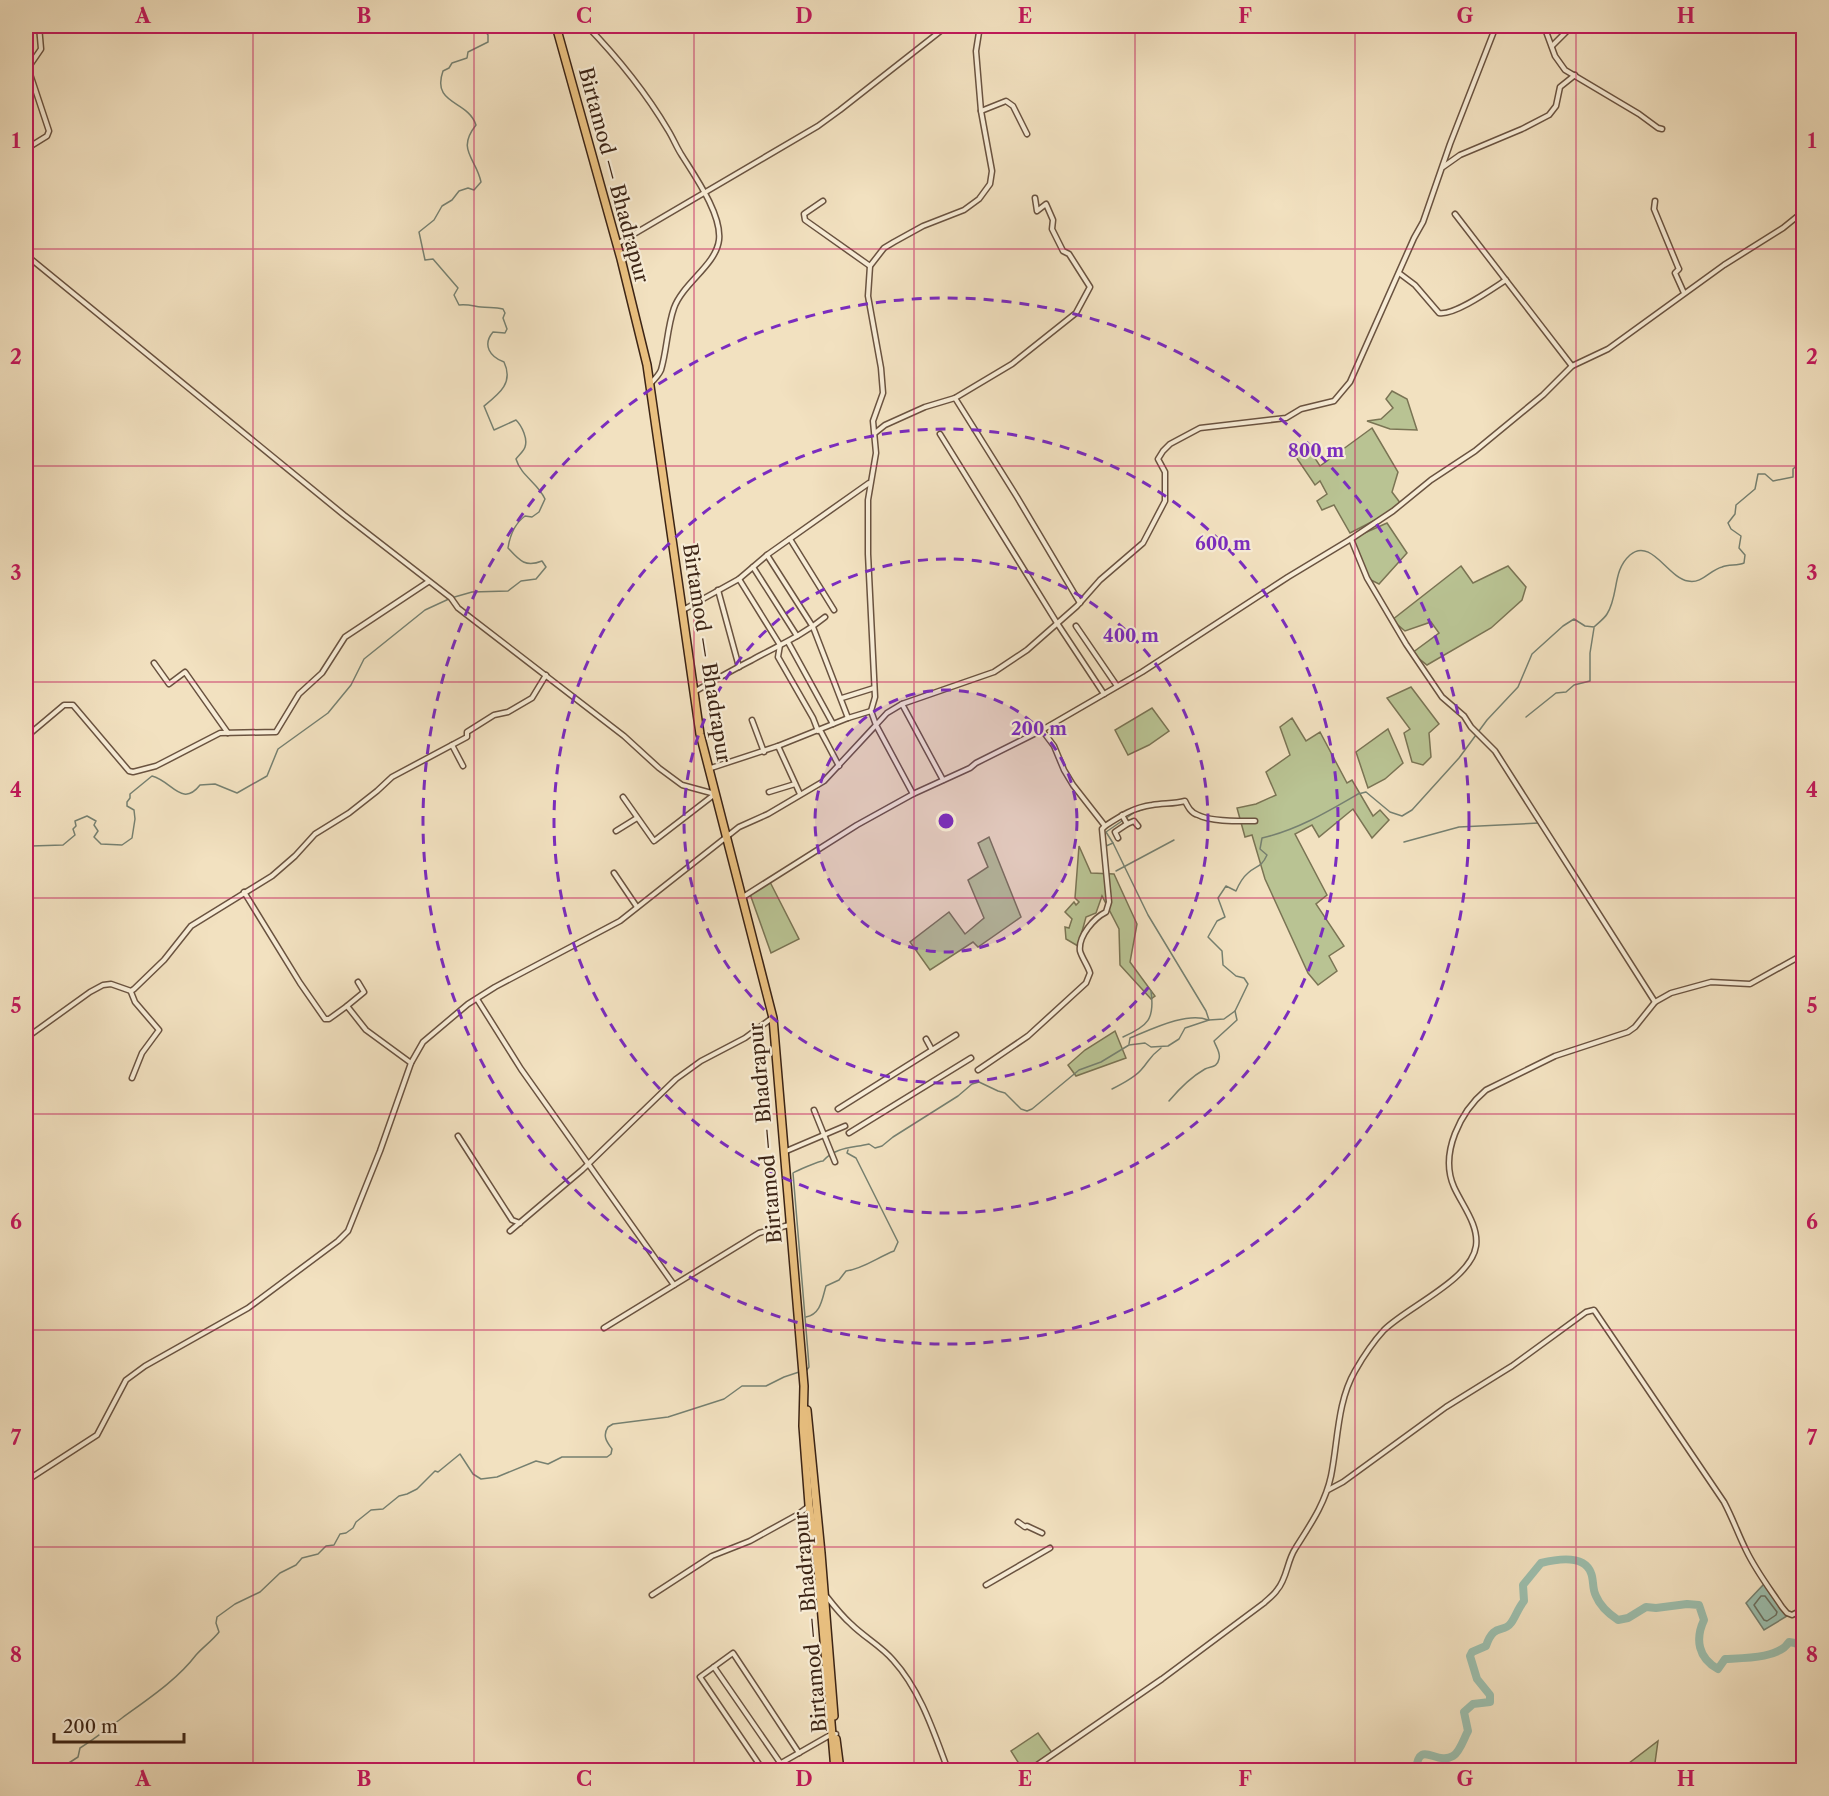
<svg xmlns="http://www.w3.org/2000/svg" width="1829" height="1796" font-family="'Libre Caslon Text',serif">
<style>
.green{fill:#b9c393;stroke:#7a7454;stroke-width:1.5}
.water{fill:#9cbead;stroke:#768070;stroke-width:1.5}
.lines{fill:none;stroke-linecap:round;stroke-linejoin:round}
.shore{stroke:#6c7161;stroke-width:1.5}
.stream{stroke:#768070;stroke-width:1.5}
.river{stroke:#9cbead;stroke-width:8}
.street-casing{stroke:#6a5340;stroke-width:7}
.primary-casing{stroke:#3c2415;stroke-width:10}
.street{stroke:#f7ecd6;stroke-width:4}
.primary{stroke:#e9c080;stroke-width:7}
.grid{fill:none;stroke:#c2185b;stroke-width:1.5;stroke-opacity:0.55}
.ring{fill:none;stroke:#7b2cbf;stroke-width:3;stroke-dasharray:10 8}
.labels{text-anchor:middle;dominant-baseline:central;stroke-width:4.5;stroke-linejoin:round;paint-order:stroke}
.street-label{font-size:20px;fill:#3c2415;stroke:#f7ecd6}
.centre{fill:#7b2cbf;stroke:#f7ecd6;stroke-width:3}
.ring-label{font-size:18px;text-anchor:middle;font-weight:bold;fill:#7b2cbf;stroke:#f7ecd6;stroke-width:4.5;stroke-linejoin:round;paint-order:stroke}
.neatline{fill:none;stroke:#c2185b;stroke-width:2}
.grid-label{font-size:20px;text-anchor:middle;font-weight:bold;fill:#c2185b}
</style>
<rect width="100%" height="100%" fill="#f2e1c0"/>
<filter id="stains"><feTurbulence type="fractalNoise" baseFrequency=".00333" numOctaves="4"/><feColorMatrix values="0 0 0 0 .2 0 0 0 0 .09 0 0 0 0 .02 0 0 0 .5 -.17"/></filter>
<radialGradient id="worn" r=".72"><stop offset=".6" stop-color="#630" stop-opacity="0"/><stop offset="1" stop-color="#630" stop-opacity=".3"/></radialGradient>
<g class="green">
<path d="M1392,391L1407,399L1417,430L1390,429L1367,421L1381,419L1393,408L1386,399Z"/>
<path d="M1372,428L1398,472L1392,492L1401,504L1393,511L1350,533L1334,505L1322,510L1317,501L1327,494L1320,481L1315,485L1296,457L1309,449L1320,466Z"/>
<path d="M1387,523L1407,553L1379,584L1367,578L1351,539Z"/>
<path d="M1461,566L1473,583L1508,566L1526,587L1522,600L1491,628L1427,665L1412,653L1439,633L1431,622L1405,631L1392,620Z"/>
<path d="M1411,687L1439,724L1429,733L1431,757L1423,765L1412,762L1404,733L1410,729L1387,698Z"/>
<path d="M1152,708L1169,731L1149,745L1128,755L1115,730Z"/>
<path d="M1292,718L1306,741L1320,732L1347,783L1352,780L1373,816L1380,810L1389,820L1372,838L1353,809L1319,837L1312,825L1295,834L1327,895L1316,904L1344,946L1329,956L1337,971L1318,985L1308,973L1265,879L1252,835L1245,837L1237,808L1256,804L1276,795L1266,772L1290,755L1280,727Z"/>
<path d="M1388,729L1403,763L1385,779L1368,788L1356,752Z"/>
<path d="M989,837L1021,917L978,947L973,942L930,970L910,942L949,912L965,934L984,918L968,880L988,867L978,843Z"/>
<path d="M1079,846L1091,873L1114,874L1137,924L1130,962L1155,996L1151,999L1120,965L1119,929L1102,896L1096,913L1086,917L1078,946L1066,939L1065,927L1069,928L1072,919L1065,912L1074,902L1076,905L1079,902L1075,898Z"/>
<path d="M770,882L799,939L771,953L750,894Z"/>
<path d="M1115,1031L1126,1058L1076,1076L1068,1065L1085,1050Z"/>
<path d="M1038,1733L1053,1754L1030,1770H1023L1011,1751Z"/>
<path d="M1658,1741L1654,1770H1620Z"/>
</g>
<path class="water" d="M1764,1584L1787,1616L1764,1630L1746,1603Z"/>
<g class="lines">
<path class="shore" d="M1761,1596H1765L1777,1612L1776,1615L1767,1621L1764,1620L1754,1605Z"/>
<g class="stream">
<path d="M1526,717L1556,693L1566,692L1574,685L1590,681V653L1594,628"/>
<path d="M1155,806L1177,804"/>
<path d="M26,837V841L31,846L63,845L75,835L73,829L76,826L75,821L87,816L96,821L94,825L98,831L94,837L101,844L122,845L132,838L135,819L134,810L127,806V802L130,798V794L152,776C172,781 182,808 200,785L215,784L237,793L267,776L278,749L328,713L351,685L364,659L425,610L451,598L472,592L508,591L521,581L536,579L546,567L542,561C525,568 519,560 508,548C510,535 514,524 525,516L532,517L539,512L545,499C538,483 521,476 516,459C518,456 524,451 525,447C528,439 522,426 516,420L494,430L484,406C499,394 514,383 504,362C490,357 482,345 493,332L505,333L507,329L503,318L505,313L503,309C495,307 489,308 481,307C473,306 468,304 459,305L454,295L458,288L433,259L425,260L419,232L434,220L442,206L452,200L459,191L468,188L474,190L481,182C476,158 456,150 476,125C468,100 431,105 443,71L449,68L452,63L467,58L468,52L488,42V35L482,26"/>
<path d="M1404,842L1459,827L1539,823"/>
<path d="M1113,843L1148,915L1206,1011L1209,1020"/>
<path d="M1106,846L1113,843L1106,832L1135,812L1147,808"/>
<path d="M1116,871L1174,840"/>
<path d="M1123,1037C1148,1026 1155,1019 1151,991"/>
<path d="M1129,1044L1130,1038C1150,1030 1188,1011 1208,1020"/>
<path d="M1112,1089C1122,1084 1134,1078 1141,1070C1150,1060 1149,1057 1161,1048"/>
<path d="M1169,1101C1179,1089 1191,1077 1205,1069C1211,1066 1217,1068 1219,1059C1221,1053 1216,1047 1214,1041L1237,1020L1235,1011"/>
<path d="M806,1317C821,1314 822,1299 826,1286L839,1280L846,1271C863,1269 878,1257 894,1251L898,1242L856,1158L847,1153L848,1150"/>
<path d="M806,1371L809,1367L808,1353L793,1173C796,1171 819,1161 823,1161C835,1147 852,1148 869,1144L875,1148L882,1146L893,1137L958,1096L972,1084L979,1082L998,1091L1005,1093L1021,1109L1027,1111L1032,1109L1079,1070L1101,1062L1129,1045L1145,1043L1151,1047L1168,1046L1179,1039L1185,1028L1209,1020L1224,1019L1235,1011L1248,984L1244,978L1236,976L1223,965L1222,951L1208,937L1217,921L1225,917L1218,898L1226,886L1236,891C1239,884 1242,878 1248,873C1257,865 1261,868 1267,855L1260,849L1262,838C1297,830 1327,812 1358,794L1366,792L1390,812L1402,816L1412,810L1459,758L1487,720L1518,687L1532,654L1563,626L1574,619L1585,626L1594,627C1598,623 1604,619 1607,614C1619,595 1612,571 1630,555C1651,537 1668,578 1688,581C1702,584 1710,570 1722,567C1729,564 1737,566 1744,563L1745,555L1739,548L1741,536L1731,529L1728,523L1735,514L1736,505L1755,489L1758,474H1765L1773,481L1793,477V469L1804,459"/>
<path d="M58,1770L78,1757L80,1748C95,1739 108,1728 122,1718C148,1699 177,1680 196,1655C203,1647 212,1641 219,1632L216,1623L217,1617L235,1604L260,1592L280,1573L296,1565L302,1558L318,1554L326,1546L334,1545L340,1534L346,1533L353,1528L356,1522L371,1510L383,1509L399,1496L407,1494L417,1489L435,1471L438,1472L460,1454L473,1474L481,1479L497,1477L536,1461L548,1464L562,1457H607L611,1454L612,1449C607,1442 602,1436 608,1427L613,1424L668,1417L724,1399L742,1386H766L784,1377L799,1372"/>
</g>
<path class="river" d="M1416,1770C1419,1738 1436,1766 1453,1756C1460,1752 1464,1738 1468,1731L1464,1712L1473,1704L1490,1702V1695L1477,1679L1470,1656L1472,1652L1486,1646C1494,1622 1503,1634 1511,1623C1516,1616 1518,1608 1524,1601L1523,1585L1541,1563C1557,1559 1584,1554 1591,1573C1594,1580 1592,1589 1596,1596C1600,1606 1609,1614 1618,1620L1628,1618L1646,1607L1656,1608L1687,1604L1699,1605L1704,1620C1695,1639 1698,1658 1718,1669L1725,1659C1741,1658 1779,1659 1789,1642L1795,1643L1804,1648"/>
<g class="street-casing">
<g id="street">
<path d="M587,26C617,57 646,93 668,130C673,138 676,146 681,154C694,175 722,214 719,240C716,265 683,283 674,308C667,328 667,350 661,370C659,375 654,380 650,384"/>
<path d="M1544,26L1555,56L1565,70L1639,114L1658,128L1662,129"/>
<path d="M1552,46L1572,26"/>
<path d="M981,111L1006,101L1013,106L1027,134"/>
<path d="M26,149L47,136L49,131L28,68L41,49L39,26"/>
<path d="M1443,167L1460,155L1522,129L1549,115L1556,106L1560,87L1575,75"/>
<path d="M823,201L804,214L805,220L870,266"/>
<path d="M1655,201L1654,209L1678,267L1679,269L1675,273L1684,293"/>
<path d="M1455,214L1572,366"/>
<path d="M617,244L818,126L840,110L947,26"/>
<path d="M26,255L344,515L451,598L458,608L624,736L659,768L682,785L715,794"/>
<path d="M1399,273L1415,285L1439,313C1454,316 1492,289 1506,280"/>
<path d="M955,398L1017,497L1080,603"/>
<path d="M875,433L885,425L925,407L955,398L1012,364L1076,313L1090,287L1069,254L1063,251L1052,229L1053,220L1046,204L1037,211L1035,198"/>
<path d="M940,434L1057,623L1104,694"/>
<path d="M790,539L834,610"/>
<path d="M1351,539L1367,578L1406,644L1442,697L1464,716L1471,727L1495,751L1655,1002"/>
<path d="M767,555L869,483"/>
<path d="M753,567L797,636"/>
<path d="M739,579L780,645L778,657L813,718L818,731"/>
<path d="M718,590L739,667"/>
<path d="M683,610L739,579L767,555L813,627L848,718"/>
<path d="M1076,626L1117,686"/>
<path d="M788,642L833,724"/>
<path d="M154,663L169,684L185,672L228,733"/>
<path d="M694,692C713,681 732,670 752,660C777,646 802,636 825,617"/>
<path d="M842,698L874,688"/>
<path d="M902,704L943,780"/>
<path d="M752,720L764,752"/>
<path d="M820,730L839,766"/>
<path d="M1042,730L1054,746L1064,770L1073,785L1105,826"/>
<path d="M26,737L64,705H73L129,771L133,772L156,766L220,733L276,732L299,694L322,673L345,637L428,582"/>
<path d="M452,745L463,766"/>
<path d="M778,746L848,718L871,711"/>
<path d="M708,769L778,746L800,794"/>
<path d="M769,792L795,784"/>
<path d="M913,794L876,725L887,713L902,704L994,672L1027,650L1077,606L1100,580L1143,543L1165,501V472L1158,459L1163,451L1170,444L1200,428L1286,418L1301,409L1334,401L1350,382L1414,238L1423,222L1450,144L1496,26"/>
<path d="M623,797L654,841L715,794"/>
<path d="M1122,815L1127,824L1134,821L1138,826"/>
<path d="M616,831L637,818"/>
<path d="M1118,838L1115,832L1127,824"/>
<path d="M614,873L637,907"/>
<path d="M244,892L300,983L325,1019H329L347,1006L366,1030L411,1063"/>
<path d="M743,897L857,825L913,794L970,768L976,763L1042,730L1142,672L1288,577L1351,539L1393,511L1431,480L1475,451L1543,395L1572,366L1608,349L1724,265L1783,228L1804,211"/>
<path d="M131,992L135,1002L159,1030L142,1053L132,1078"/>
<path d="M477,999L521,1069L674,1285"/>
<path d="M347,1006L364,992L358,982"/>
<path d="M26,1036L33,1033L90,992L103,985L111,984L131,991L134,989L164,960L191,926L272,876L295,856L315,834L349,813L377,791L392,777L467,737V732L494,715L508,712L532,698L546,675"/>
<path d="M926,1039L932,1050"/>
<path d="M978,1070L1028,1036L1086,983L1090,973C1088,966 1082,958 1080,951C1078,936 1094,918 1106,912L1109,902L1102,829L1105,826C1119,817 1134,807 1152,805C1163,803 1174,804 1185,801C1188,807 1191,813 1198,815C1211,822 1240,821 1255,821"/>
<path d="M838,1109L956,1035"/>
<path d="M814,1110L835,1162"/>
<path d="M849,1133L971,1058"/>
<path d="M458,1136L512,1220L520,1223"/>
<path d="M784,1152L845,1126"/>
<path d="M510,1231L582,1170L676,1079L701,1061L745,1038L772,1018"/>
<path d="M604,1328L759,1233L789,1225"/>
<path d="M26,1481L97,1435L126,1380L145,1366L248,1308L338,1241L348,1231L380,1151L411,1063L423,1042L468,1004L495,987L620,921L739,827L768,814L824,781L876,725L871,711L875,697L868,554V500L876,453L873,421L883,393L881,368L868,296L870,266L884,248L894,242L923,226L964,210L979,199L990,184L992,171L981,111L976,51L980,26"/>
<path d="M1328,1490L1343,1482L1446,1407L1512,1366L1586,1312L1594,1310L1724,1502C1733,1519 1738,1534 1746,1550C1756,1571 1770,1589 1782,1607L1787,1613L1792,1615L1804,1609"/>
<path d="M1018,1522L1025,1527L1027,1526L1042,1533"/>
<path d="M986,1585L1050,1548"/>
<path d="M652,1595L712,1556L750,1541L797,1515L809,1506"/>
<path d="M827,1597C834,1606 842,1616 851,1624C864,1637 881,1646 893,1660C921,1691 934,1733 948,1770"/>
<path d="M714,1667L781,1764"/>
<path d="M26,1761L33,1770"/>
<path d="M437,1769L438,1770"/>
<path d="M763,1770L700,1677L733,1653L799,1753"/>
<path d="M769,1770L832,1734H836"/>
<path d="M1030,1770L1162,1679L1264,1603C1268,1599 1274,1595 1277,1590C1287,1579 1287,1561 1295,1549C1310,1525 1325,1504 1331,1476C1338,1442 1337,1402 1355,1371C1363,1357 1373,1342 1384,1330C1407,1307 1471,1280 1476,1246C1479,1225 1462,1205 1454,1187C1439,1153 1461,1111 1486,1090L1555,1056L1628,1032L1635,1027L1655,1002L1671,993L1711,982L1750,984L1804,954"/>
</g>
</g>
<g class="primary-casing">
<g id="primary">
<path d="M556,26L621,259L647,365L700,734L773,1018L804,1386L803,1426L809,1505L817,1558L835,1770"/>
<path d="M807,1410L821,1553L834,1716"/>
<path d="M836,1739L840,1770"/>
</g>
</g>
<use href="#street" class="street"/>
<use href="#primary" class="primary"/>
</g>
<path class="grid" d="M253,26V1770M474,26V1770M694,26V1770M914,26V1770M1135,26V1770M1355,26V1770M1576,26V1770M26,249H1804M26,466H1804M26,682H1804M26,898H1804M26,1114H1804M26,1330H1804M26,1547H1804"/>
<circle cx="946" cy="821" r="131" fill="#7b2cbf" fill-opacity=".12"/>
<g class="ring">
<circle cx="946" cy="821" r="131"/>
<circle cx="946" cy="821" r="262"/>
<circle cx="946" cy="821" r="392"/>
<circle cx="946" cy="821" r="523"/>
</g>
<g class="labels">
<g class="street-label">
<text transform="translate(614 175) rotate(75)">Birtamod — Bhadrapur</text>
<text transform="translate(707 653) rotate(81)">Birtamod — Bhadrapur</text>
<text transform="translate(765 1133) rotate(-95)">Birtamod — Bhadrapur</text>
<text transform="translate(810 1622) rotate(-95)">Birtamod — Bhadrapur</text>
</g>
</g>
<circle cx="946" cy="821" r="9" class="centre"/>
<g class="ring-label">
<text x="1316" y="457">800 m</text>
<text x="1223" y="550">600 m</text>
<text x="1131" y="642">400 m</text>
<text x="1039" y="735">200 m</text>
</g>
<rect width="1829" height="1796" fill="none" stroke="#f2e1c0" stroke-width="66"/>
<path d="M54 1733v9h130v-9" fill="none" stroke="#3c2415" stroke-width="3"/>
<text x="63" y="1733" font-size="18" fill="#3c2415" stroke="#f7ecd6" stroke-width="4.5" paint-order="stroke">200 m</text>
<rect x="33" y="33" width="1763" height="1730" class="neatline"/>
<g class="grid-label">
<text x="143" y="23">A</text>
<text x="364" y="23">B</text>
<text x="584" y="23">C</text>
<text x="804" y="23">D</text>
<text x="1025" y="23">E</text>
<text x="1245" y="23">F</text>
<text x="1465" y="23">G</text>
<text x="1686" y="23">H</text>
<text x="16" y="148">1</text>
<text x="1812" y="148">1</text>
<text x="16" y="364">2</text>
<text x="1812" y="364">2</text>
<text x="16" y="580">3</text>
<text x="1812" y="580">3</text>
<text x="16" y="797">4</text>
<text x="1812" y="797">4</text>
<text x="16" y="1013">5</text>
<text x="1812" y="1013">5</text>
<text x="16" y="1229">6</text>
<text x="1812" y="1229">6</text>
<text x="16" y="1445">7</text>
<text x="1812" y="1445">7</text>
<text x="16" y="1662">8</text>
<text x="1812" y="1662">8</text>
<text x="143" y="1786">A</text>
<text x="364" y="1786">B</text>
<text x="584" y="1786">C</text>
<text x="804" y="1786">D</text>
<text x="1025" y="1786">E</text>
<text x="1245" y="1786">F</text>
<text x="1465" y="1786">G</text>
<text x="1686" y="1786">H</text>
</g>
<rect width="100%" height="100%" filter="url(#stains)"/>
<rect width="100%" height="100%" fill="url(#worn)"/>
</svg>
